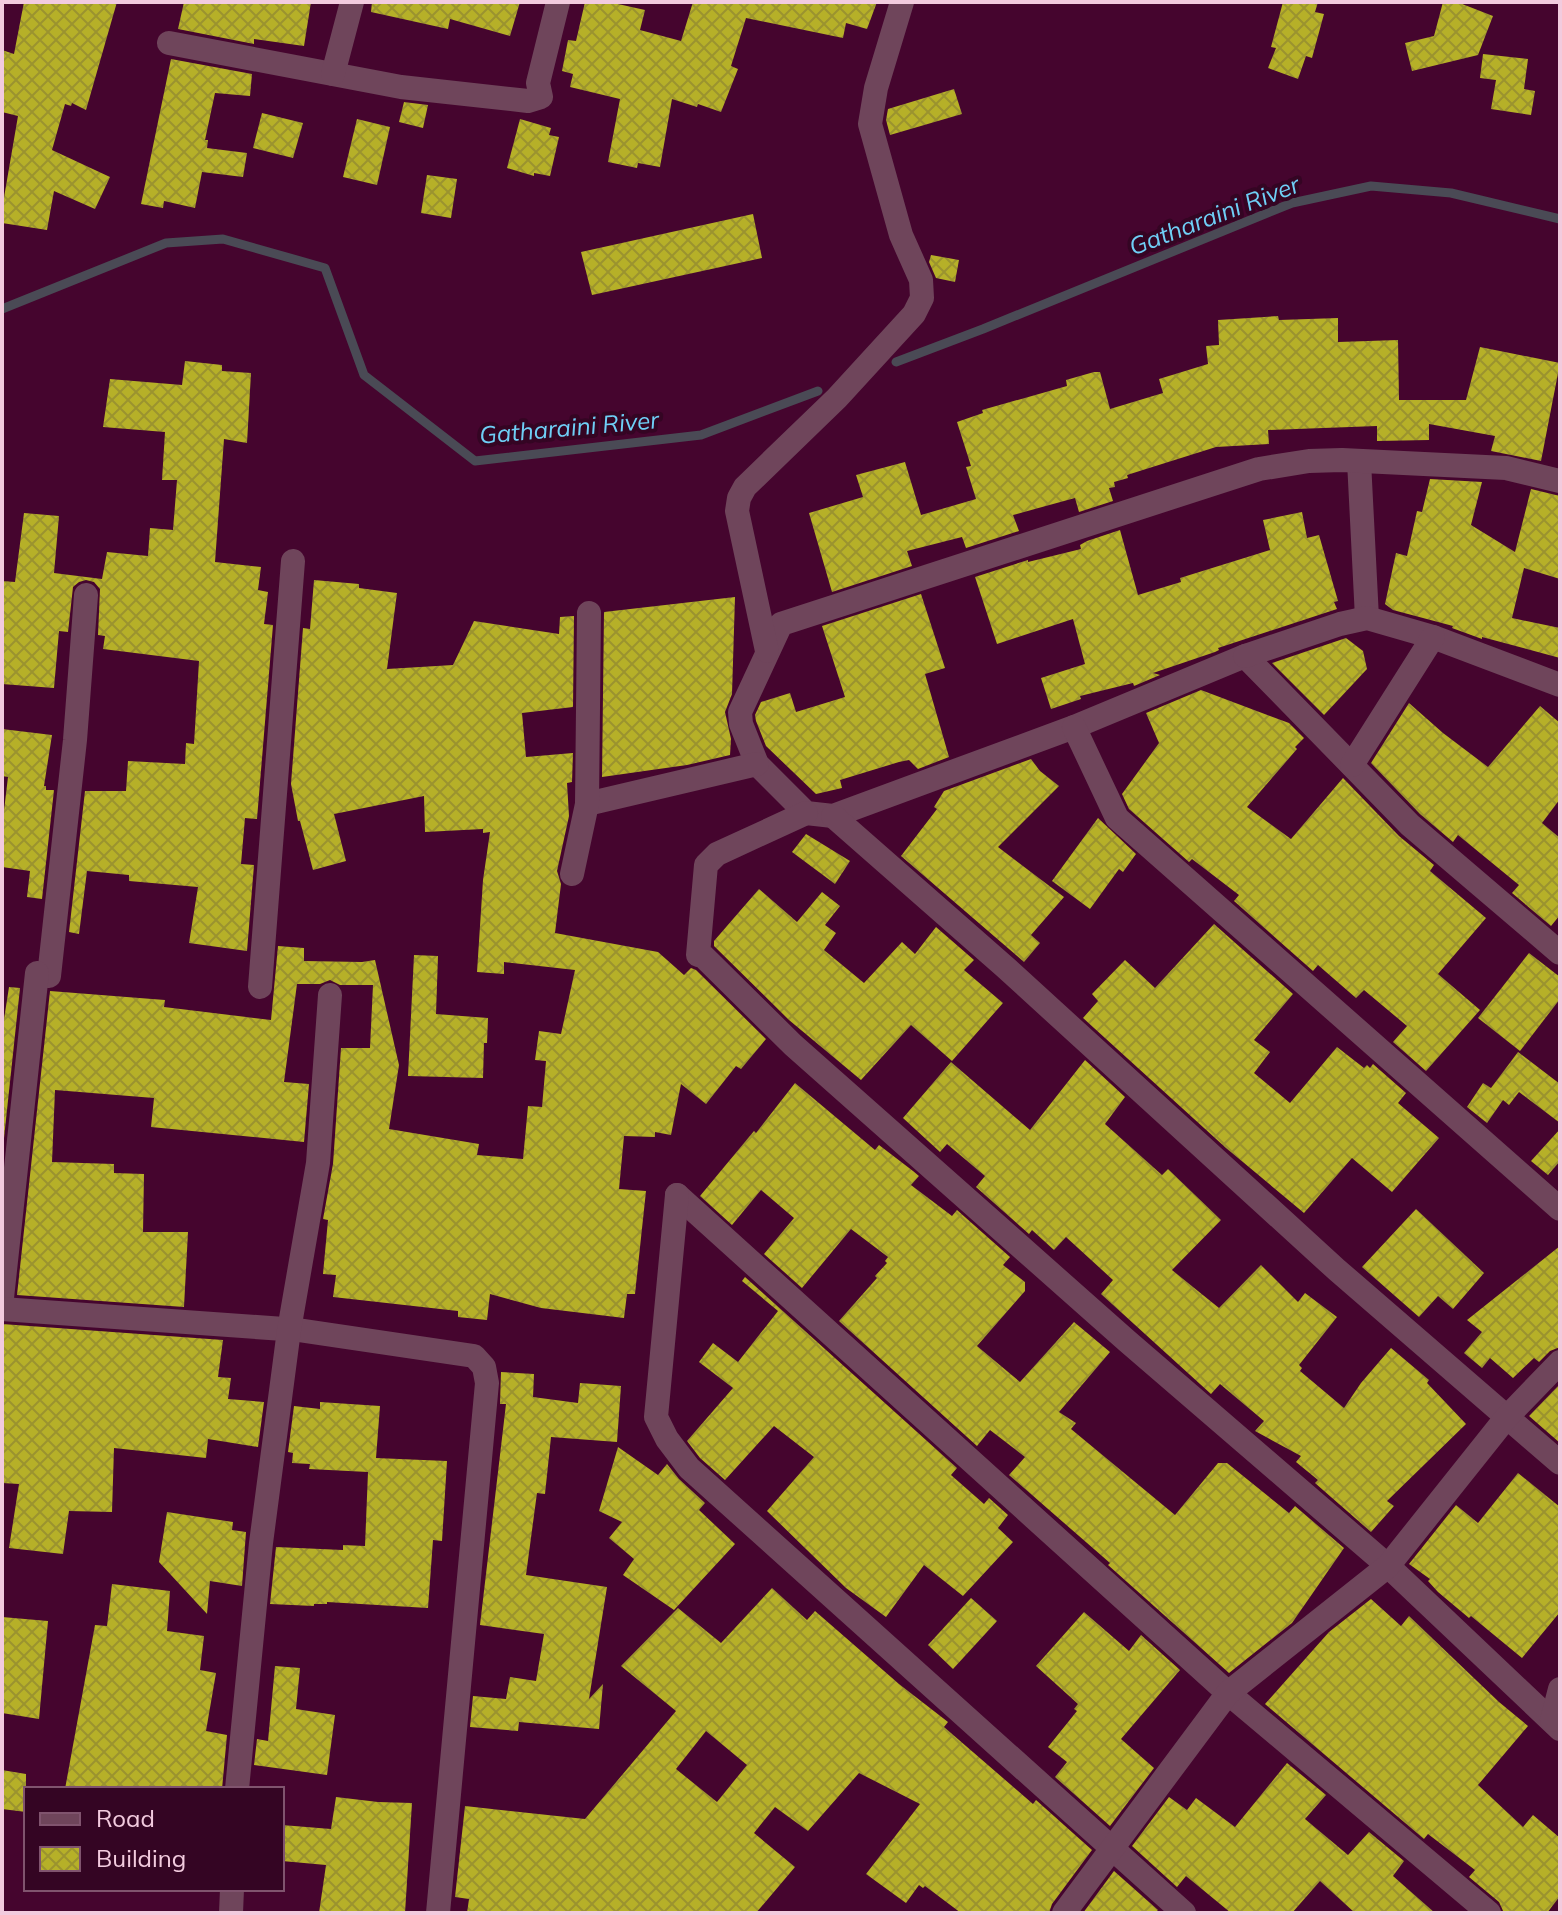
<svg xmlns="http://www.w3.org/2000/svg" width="1562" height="1915" font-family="Mulish,sans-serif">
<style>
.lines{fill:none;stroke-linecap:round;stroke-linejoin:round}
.stream{stroke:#4a4a55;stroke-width:9}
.building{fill:url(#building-cross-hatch);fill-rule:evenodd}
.street{stroke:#6f455b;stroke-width:24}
.labels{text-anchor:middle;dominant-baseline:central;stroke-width:8;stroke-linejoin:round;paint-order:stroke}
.water-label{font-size:24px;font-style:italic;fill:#6fcff6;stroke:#340523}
</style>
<defs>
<pattern id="building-cross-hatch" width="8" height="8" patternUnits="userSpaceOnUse" patternTransform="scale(2)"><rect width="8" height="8" fill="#b6b028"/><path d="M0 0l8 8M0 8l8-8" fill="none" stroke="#9b932f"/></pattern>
</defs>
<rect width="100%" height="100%" fill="#45052e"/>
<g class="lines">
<g class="stream">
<path d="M2,309L166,243L223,239L325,268L364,375L475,461L701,435L818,391"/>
<path d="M896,362L983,329L1292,203L1371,186L1451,193L1560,219"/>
</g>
</g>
<g class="building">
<path d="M24,2H117L86,110L72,103L71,106L65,104L52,150L110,177L95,209L54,191L47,230L2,223V209L18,116L2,112V50L14,54Z"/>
<path d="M184,2H311L304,46L254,39V44L178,29Z"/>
<path d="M372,2H520L510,36L450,19L448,29L371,12Z"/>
<path d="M585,2H609L645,10L640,30L681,41L693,2H877L867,29L846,23L843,38L746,18L731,66L738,69L721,112L698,104L697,107L672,99L660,167L638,163L637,168L608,162L620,99L570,87L573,74L562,71L568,40L576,41Z"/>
<path d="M1283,2H1318L1315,12L1324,14L1312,58L1306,56L1298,79L1268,68L1276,48L1271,47Z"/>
<path d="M1443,2H1457L1493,16L1478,55L1412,71L1405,43L1434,36Z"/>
<path d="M1483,54L1528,59L1524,89L1535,91L1531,115L1491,109L1496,80L1480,78Z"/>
<path d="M171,59L252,74L250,96L215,93L205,140H208L207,148L247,153L243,177L202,172L195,208L164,201L163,208L141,204Z"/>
<path d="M954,89L962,114L890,135L886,120L888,109Z"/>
<path d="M404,102L428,105L423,128L399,122Z"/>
<path d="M262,113L303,123L293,158L253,148Z"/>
<path d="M357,119L390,127L377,185L343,177Z"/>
<path d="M520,119L551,128L549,135L559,137L550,176L534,173V176L507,168Z"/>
<path d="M427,175L457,179L451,218L421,213Z"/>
<path d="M753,214L762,258L592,295L581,252Z"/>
<path d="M931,255L959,260L955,282L936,278L929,262Z"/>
<path d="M1278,316L1279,320L1338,318V342L1398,340L1399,400H1466L1480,347L1560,363L1541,461L1491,451L1495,436L1429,424V440L1377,441V426L1268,430L1269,444L1216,447L1127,475L1128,478L1114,482L1115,487L1109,488L1113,501L1079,512L1075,498L1013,515L1019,531L966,548L962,537L907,551L912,566L832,592L809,513L863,497L856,475L905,462L921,515L976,499L966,467L971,466L957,422L983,413L982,410L1067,386L1066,380L1094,372H1100L1110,409L1163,393L1159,379L1208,364L1206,346L1219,345L1218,320Z"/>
<path d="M185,361L222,365V371L251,373L247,443L224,439L215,562L261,567L258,590L268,592L264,624L273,625L257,819L245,818L241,864L254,865L247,951L189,943L198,887L129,881V875L87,871L79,934L69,932L85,791H126L128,761L185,764L186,743L194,744L199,661L103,649L105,636L98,635L100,589L94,582L86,580L79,582L73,587L68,632L59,631L54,688L2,684V581L15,582L24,513L59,516L54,573L102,579L107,552L148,556L150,528L173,530L177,480H162L165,432L103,427L110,379L182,385Z"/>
<path d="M1430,479L1482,482L1471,525L1515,552L1531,489L1560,496V579L1524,568L1512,618L1560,628V658L1482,637V639L1452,628L1453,626L1393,610L1385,604L1396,553L1407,556L1417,511L1422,512Z"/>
<path d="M1302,512L1307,538L1319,535L1338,601L1334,602L1337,609L1218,648L1219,650L1215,652L1153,673L1160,675L1134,686L1133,683L1080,696L1081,699L1051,709L1041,678L1085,664L1073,619L997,644L975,577L1028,560V562L1081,549L1080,545L1087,541L1120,530L1138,595L1181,582L1180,578L1270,550L1263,520Z"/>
<path d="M314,580L359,584V588L397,593L387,669L453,665L474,621L559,634L560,617L574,616L573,707L522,713L526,757L573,753L572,782L567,783L569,816L557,871L561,884L555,933L658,952L684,975L691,968L696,970L766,1039L741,1069L736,1066L706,1104L681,1084L671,1135L655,1132V1137L624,1136L619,1189L646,1191L635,1294H627L624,1318L541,1308L490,1294L487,1320L458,1317V1311L333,1297L336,1275L323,1274L328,1220L323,1219L333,1164L341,1048H370L373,985H340L330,980L320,984H297L284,1082L309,1084L304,1142L151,1127L154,1098L55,1090L52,1162L114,1164V1173L144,1174L143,1232H188L184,1307L17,1295L50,991L165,1000L164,1007L271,1020L278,946L304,948V961L362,962L375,960L399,1065L389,1129L479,1144L477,1155L523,1159L528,1106L542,1107L546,1061L535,1060L539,1031L561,1034L575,970L504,962V974L477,972L483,880L490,832L483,833V829L425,832L424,796L334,814L346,861L313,870L300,821H298L291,784L303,628L310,629Z"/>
<path d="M921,594L945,668L925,674L949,757L918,769L909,760L899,762L840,780L842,788L816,794L766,746L756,721L755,715L761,702L790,693L796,712L845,697L822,626Z"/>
<path d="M735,597L732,694L725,712L731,739L730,755L687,765L602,777L604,612Z"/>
<path d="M1346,638L1363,651L1367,669L1324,715L1272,663Z"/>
<path d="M1201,690L1289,723L1304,738L1295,747L1297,749L1247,807L1291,839L1343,778L1399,836L1434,865L1430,871L1486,918L1438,974L1480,1010L1426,1071L1393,1042L1407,1026L1364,990L1356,998L1318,965L1313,971L1234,901L1239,895L1192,859L1189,862L1129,809L1122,794L1159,743L1146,713Z"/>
<path d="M1409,703L1443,733L1488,767L1540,706L1560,723V799L1542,823L1560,838V915L1551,926L1512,893L1519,885L1458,835L1453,842L1420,814L1371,763Z"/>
<path d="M2,729L52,735L44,786H46V790H54L42,899L27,897L30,871L2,867V827L8,777L2,776Z"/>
<path d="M1031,759L1040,771L1059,786L998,847L1064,897L1031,935L1040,943L1024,962L901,856L937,809L934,807L944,791Z"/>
<path d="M1098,818L1136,854L1123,872L1119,869L1090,909L1052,881Z"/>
<path d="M806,834L850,861L835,884L792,852Z"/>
<path d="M759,889L797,922L822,892L840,906L825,925L836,933L824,950L864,983L902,942L915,954L936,927L974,960L964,970L1003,1003L952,1061L911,1025L861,1080L789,1020L714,946V941Z"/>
<path d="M1214,924L1293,994L1254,1040L1270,1052L1254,1073L1290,1103L1337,1047L1364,1068L1367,1065L1370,1068L1373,1064L1406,1093L1398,1103L1439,1138L1392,1192L1352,1158L1304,1213L1226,1148L1083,1018L1098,1001L1092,994L1125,960L1155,988Z"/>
<path d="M1529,953L1560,977V999L1520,1051L1478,1018Z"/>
<path d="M414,955L438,956L436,1014L488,1018L487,1043H484L483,1078L408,1076Z"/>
<path d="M9,987L20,988L2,1157V1032Z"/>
<path d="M1518,1052L1560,1084V1123L1519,1092L1509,1105L1503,1100L1487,1123L1467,1107L1483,1083L1491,1088Z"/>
<path d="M1085,1060L1125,1097L1105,1124L1162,1175L1168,1169L1221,1220L1172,1270L1219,1308L1261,1265L1298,1302L1305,1293L1337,1317L1299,1365L1302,1368L1300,1371L1344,1408L1361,1383L1391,1348L1429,1380L1427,1383L1466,1424L1387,1501L1394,1506L1371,1532L1315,1483L1318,1480L1296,1462L1301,1456L1255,1431L1264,1421L1220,1384L1211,1394L1101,1294L1113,1280L1066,1237L1054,1250L1032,1230L1029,1234L976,1187L985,1176L947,1144L940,1152L903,1118L951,1062L1030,1130Z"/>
<path d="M795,1083L875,1150L879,1145L913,1171L919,1176L911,1185L952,1216L957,1210L1010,1257L1003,1265L1025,1282V1291L977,1346L1020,1382L1074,1322L1110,1352L1059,1412L1076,1423L1071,1429L1175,1515L1218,1463H1227L1289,1513L1295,1506L1344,1548L1292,1623L1229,1673L1108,1565L1110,1563L1009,1475L1025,1457L990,1430L977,1446L839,1321L877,1278L875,1276L887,1263L885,1261L888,1257L851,1229L802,1288L764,1254L794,1218L761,1190L732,1225L700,1196L754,1131L756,1133Z"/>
<path d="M1560,1129V1161L1548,1175L1531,1161Z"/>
<path d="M1416,1209L1484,1273L1453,1309L1438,1296L1419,1317L1362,1267Z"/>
<path d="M1560,1246V1347L1550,1351L1539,1362L1534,1358L1513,1378L1490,1358L1482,1368L1464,1353L1482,1332L1467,1320Z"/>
<path d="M745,1277L957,1468L951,1475L984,1504L989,1498L1008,1515L998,1528L1013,1542L963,1596L924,1565L886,1617L846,1588L767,1511L814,1457L774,1426L725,1480L700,1458L687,1441L733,1388L699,1362L713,1343L738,1362L778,1311L742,1281Z"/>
<path d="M2,1324L223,1340L218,1377L231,1378L228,1399L264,1402L258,1447L208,1439L206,1458L114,1448L112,1512L69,1511L63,1554L9,1548L19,1484L2,1483Z"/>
<path d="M501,1372L534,1374L533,1397L578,1403L580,1383L621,1386L617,1442L551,1437L545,1494L537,1493L526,1575L607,1587L589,1699L603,1684L599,1729L519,1722L518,1731L470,1727L473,1696L506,1699L510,1677L536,1681L544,1634L480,1625L506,1404H500Z"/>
<path d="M1560,1384V1443L1529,1416Z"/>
<path d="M320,1402L380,1406L376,1458L447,1461L442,1541L433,1540L428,1608L327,1602V1604H314V1606L270,1604L276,1547L343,1550V1545L365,1546L368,1472L309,1469L310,1464L292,1463L293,1453L288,1452L294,1406L320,1409Z"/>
<path d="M618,1447L658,1475L667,1464L679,1479L705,1503L699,1510L735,1544L674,1610L623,1575L634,1559L609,1538L622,1522L599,1511Z"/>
<path d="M1518,1473L1560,1507V1612L1522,1658L1471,1616L1469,1618L1438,1592L1428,1581L1430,1579L1409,1564L1456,1505L1478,1523Z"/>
<path d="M167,1512L233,1522L232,1530L246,1532L242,1586L210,1581L207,1614L159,1562Z"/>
<path d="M112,1584L170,1591L167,1631L204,1636L200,1670L216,1673L206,1731L227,1735L222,1789H65L95,1625L107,1626Z"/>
<path d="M772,1588L807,1620L815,1611L899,1684L948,1722L944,1727L1033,1804L1036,1800L1092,1850L1052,1904L1049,1913H961L925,1886L923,1888L919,1885L906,1903L866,1874L920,1804L859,1773L808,1831L775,1807L754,1833L795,1867L756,1913H467L469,1899L455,1897L465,1806L585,1819L676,1711L621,1666L678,1608L721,1643ZM706,1731L747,1765L717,1802L676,1769Z"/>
<path d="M971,1598L997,1621L953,1669L928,1645Z"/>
<path d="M1371,1599L1401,1626L1409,1616L1499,1702L1528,1726L1478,1785L1523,1827L1533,1815L1560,1838V1896L1547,1913H1504L1499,1902L1469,1877L1475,1870L1428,1834L1424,1839L1265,1704L1329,1632Z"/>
<path d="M1084,1612L1129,1651L1141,1635L1180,1670L1121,1739L1154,1768L1110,1826L1055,1777L1067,1762L1048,1747L1077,1711L1074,1709L1078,1704L1036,1666Z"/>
<path d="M2,1617L48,1621L39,1719L2,1713Z"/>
<path d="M275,1666L300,1668L296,1709L335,1715L327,1775L254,1765L257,1739L268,1741Z"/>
<path d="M1287,1763L1326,1795L1305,1819L1348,1855L1369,1832L1404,1861L1393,1876L1435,1913H1355L1320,1881L1292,1913H1231L1186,1876L1177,1887L1132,1846L1169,1797L1187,1810L1196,1798L1235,1827Z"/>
<path d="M2,1770L26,1774V1812L2,1809Z"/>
<path d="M336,1797L378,1802L412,1803L405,1913H319L326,1865L282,1861V1825L331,1829Z"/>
<path d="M1114,1871L1158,1910L1155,1913H1083Z"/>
</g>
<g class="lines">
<g class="street">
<path d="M169,43L401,87L528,101L541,97L538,83L558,2"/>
<path d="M333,74L352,2"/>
<path d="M1359,461L1367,618"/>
<path d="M1560,481L1506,468L1342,460L1309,461L1259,469L781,624L740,712L741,724L757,764L806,813L833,816L1074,727L1245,656L1410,825L1560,953"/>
<path d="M767,651L737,511L739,498L745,487L837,398L914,314L922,298L921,280L901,235L870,124L876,88L902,2"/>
<path d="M1245,656L1340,624L1367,618L1433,637L1560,685"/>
<path d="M1074,727L1117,818L1560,1209"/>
<path d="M1352,765L1433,637"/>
<path d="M587,804L757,764"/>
<path d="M806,813L717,854L706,865L698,955L703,956L793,1045L1127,1341L1388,1566L1560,1729"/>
<path d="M833,816L1005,967L1337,1270L1560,1463"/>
<path d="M572,874L587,804L589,613"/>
<path d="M49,976L75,740L86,595"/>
<path d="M260,987L293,561"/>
<path d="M677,1195L1228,1693L1489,1913"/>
<path d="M677,1195L656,1417L667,1439L689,1468L1184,1913"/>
<path d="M2,1298L37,973"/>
<path d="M2,1309L298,1330L474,1356L484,1367L487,1383L438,1913"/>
<path d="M1552,1720L1560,1689"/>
<path d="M237,1789L261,1543L289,1330L318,1163L330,995"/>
<path d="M231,1913L232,1889"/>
<path d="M1064,1913L1228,1693L1388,1566L1506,1418L1560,1362"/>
</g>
</g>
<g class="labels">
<g class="water-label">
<text transform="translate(1214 215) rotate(-21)">Gatharaini River</text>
<text transform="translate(569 427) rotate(-5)">Gatharaini River</text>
</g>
</g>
<rect width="1562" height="1915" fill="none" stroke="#f2cbde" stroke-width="8"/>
<rect x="24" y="1787" width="260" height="104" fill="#340523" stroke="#80546e" stroke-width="2"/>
<rect x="40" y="1813" width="40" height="12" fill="#6f455b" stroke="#80546e" stroke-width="2"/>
<text x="96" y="1827" font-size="24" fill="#f2cbde">Road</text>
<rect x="40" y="1847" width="40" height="24" fill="url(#building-cross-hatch)" stroke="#80546e" stroke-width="2"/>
<text x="96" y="1867" font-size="24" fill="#f2cbde">Building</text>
</svg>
